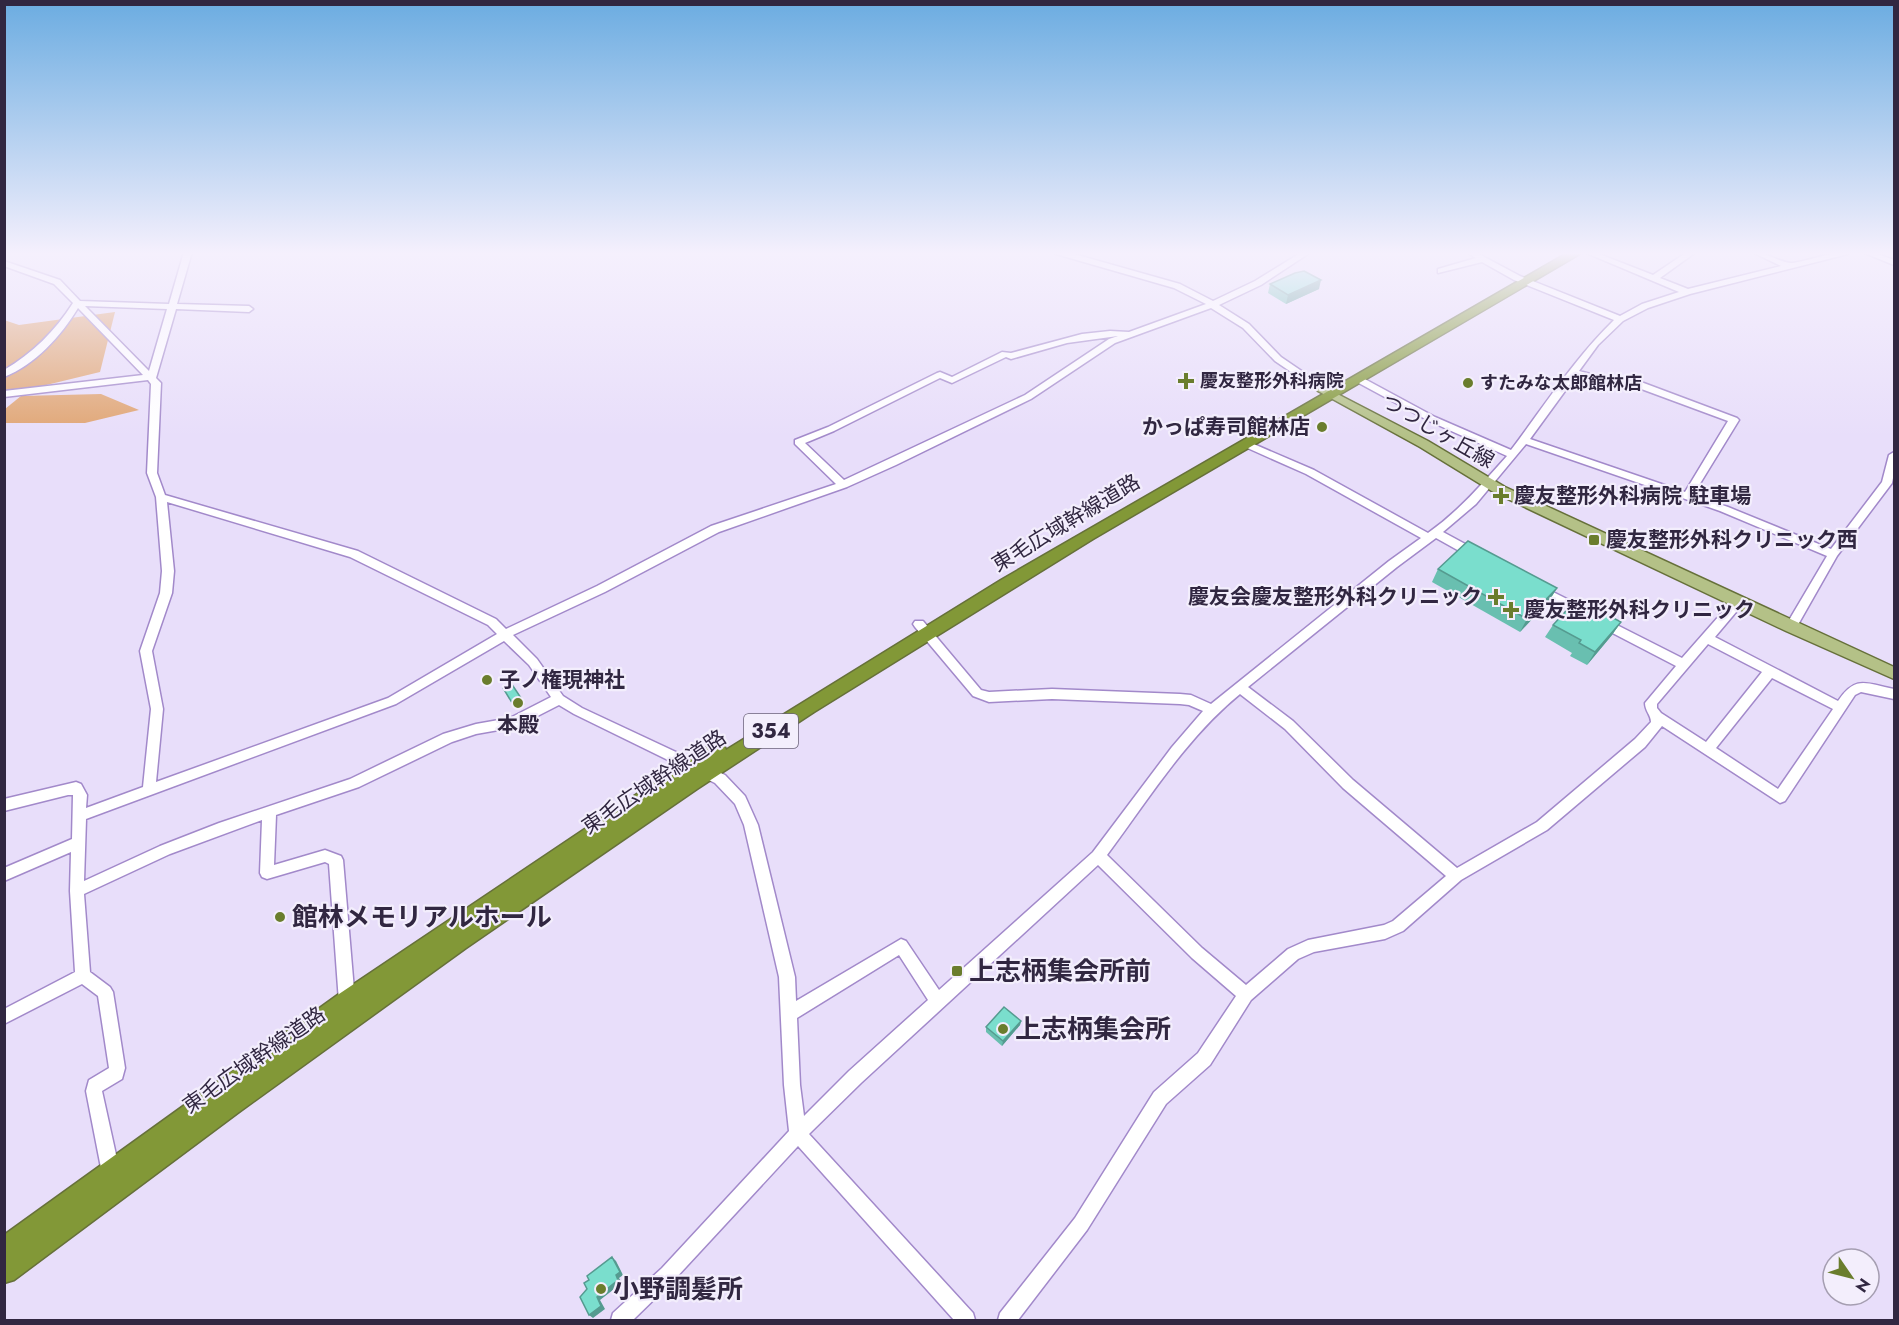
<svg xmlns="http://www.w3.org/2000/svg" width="1899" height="1325" font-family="Jost,'Noto Sans JP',sans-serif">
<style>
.green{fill:#e0a573}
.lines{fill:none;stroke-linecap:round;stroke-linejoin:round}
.minor-casing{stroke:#a289ca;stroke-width:3}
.major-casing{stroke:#66703a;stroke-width:3}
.highway-casing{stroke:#66703a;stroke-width:3}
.minor{fill:#fff;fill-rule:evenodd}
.major{fill:#b4c187;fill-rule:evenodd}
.highway{fill:#829837;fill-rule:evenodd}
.wall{fill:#69bfb0}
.shaded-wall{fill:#559b90}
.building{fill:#7adecd;stroke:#559b90;stroke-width:1.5}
.poi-dot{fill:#6a7d2d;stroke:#f3eefc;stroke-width:2}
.labels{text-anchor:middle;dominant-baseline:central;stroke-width:4.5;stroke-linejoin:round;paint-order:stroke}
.far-poi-label{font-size:18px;font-weight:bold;fill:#312741;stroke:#f3eefc;text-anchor:start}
.shield{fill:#f3eefc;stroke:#6b6379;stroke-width:1.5}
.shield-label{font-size:20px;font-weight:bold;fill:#312741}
.poi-label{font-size:21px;font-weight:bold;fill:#312741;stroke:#f3eefc;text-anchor:start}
.street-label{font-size:21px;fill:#312741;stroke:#f3eefc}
.near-poi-label{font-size:26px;font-weight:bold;fill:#312741;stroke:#f3eefc;text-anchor:start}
</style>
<rect width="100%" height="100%" fill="#e8defa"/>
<g class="green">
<path d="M115,312L100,372L5,395L4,320L19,325Z"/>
<path d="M101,394L139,410L85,423H5V409L21,396Z"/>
</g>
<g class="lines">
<g class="minor-casing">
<g id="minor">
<path d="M184,252H192L177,304L249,306L253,309L249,312L176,309L156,378L161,383L157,473L165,495L358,551L496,619L506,629L597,586L711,526L836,484L795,444V440L828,427L937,373L940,372L952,377L1002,352L1011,353L1082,334L1110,331L1129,332L1206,304L1174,288L1056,254L1055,252H1067L1180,284L1213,301L1255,281L1302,252H1311L1261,285L1219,305L1249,324L1281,357L1325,387V391H1319L1275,361L1243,328L1211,308L1115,343L1031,399L896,465L847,487L719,532L605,592L513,635L537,659L563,696L582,708L725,775L745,796L758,825L795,977L796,1001L901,939L906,941L939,990L1093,852L1172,747L1203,711L1189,705L1180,704L1052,699L989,702L973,696L915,627L913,624L915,621H923L981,690L989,692L1052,689L1180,694L1191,695L1211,704L1389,561L1421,538L1306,474L1243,446V442H1249L1314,470L1428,533C1459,511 1482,484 1507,456L1429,421L1355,381V377H1361L1435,417L1511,450C1545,405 1574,359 1614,320L1514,280L1482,262L1438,273V269L1476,258L1466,252H1475L1520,276L1620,316L1642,304L1679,292L1584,252H1594L1653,275L1687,252H1696L1660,278L1688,289L1781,266L1752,252C1767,252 1782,264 1793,263C1812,260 1829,252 1849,252L1848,254L1690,294L1648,308L1623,321L1598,345L1579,371L1598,376L1641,382L1737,418L1739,420L1693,495L1728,507L1831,549L1882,482L1889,455L1894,452V473L1892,483L1837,556L1795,630L1791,631L1785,627L1827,556L1720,511L1526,444L1476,504L1443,532L1478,551L1479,554L1478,557H1470L1436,538L1397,567L1248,687L1293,721L1353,780L1457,868L1537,822L1635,739L1651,722C1651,715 1645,711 1645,703L1676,666L1599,626L1597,623L1599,620H1607L1682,658L1734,599H1742L1744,602L1742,605L1715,637L1838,701C1856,674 1867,684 1894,689V699L1861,692L1855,695L1785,801L1780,803L1662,726L1645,747L1547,830L1461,880L1403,931L1385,939L1314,952L1298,959L1251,1000L1210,1065L1166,1104L1087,1230L1018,1320H998L1000,1313L1075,1218L1154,1092L1198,1053L1236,996L1192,958L1098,865L861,1083L809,1134L973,1313L975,1320H954L798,1146L674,1280L633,1320H611L613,1313L662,1268L789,1131L784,1085L779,977L744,825L735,804L715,783L574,714L559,705L516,727L476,734L452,742L359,787L276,815L274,865L325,850L341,856L343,860L355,1002L352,1007L347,1009L342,1007L339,1002L329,864L325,862L267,879L262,877L260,873L262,820L170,854L84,894L90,972L110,987L113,992L125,1068L122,1079L102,1091L120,1173L117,1179L111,1182L105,1179L102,1173L86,1091L89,1080L109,1068L98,996L82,984L4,1024V1009L75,972L70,891L71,852L4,881V868L72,839L73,795H68L4,811V799L76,782L81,784L87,795L86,808L143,787L151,709L140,651L160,593L162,571L156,497L147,473L151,384L148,380L4,397V391L143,375L78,308C61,336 35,365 4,377V370C33,353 55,331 73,303L54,284L4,266V261L60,280L80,301L169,304ZM85,306L167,309L149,371ZM1118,336L1109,339L1025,395L844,480L805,443L834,431L940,378L952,383L1006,357L1011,359L1067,343ZM1576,376L1597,382L1636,387L1728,421L1685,492L1530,439ZM167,502L350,557L488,625L497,634L388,698L156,782L163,709L152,651L172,593L174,571ZM504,641L529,665L551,697L510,718L476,724L443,734L350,779L219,823L160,846L84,881L86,819L396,704ZM1708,644L1762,672L1706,742L1661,713L1657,708V704ZM1772,678L1833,709L1778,789L1716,748ZM1240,694L1285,729L1343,788L1446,876L1393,921L1384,925L1308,940L1288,949L1246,985L1202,948L1107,855C1148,800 1186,738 1240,694ZM899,955L928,1000L849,1071L804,1116L800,1085L797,1018Z"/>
<path d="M1862,252H1872L1894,260V265Z"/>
<path d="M1537,584L1589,610L1591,613L1589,616H1581L1533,591L1531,588Z"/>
</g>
</g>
<g class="major-casing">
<path id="major" d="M1322,386L1428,441L1505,487L1894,667V679L1786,631L1495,493L1420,447L1318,391L1316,389Z"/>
</g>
<g class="highway-casing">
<path id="highway" d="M1569,252H1583L1093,539L814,712L697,789L466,948L239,1112L14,1280L4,1283V1235L339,994L710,745L717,743L724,745L726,750L1001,580Z"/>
</g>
<use href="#minor" class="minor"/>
<use href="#major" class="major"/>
<use href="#highway" class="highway"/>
</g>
<g class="wall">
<path d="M1270,284L1319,289L1286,304L1268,293Z"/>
<path d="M1438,569L1557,588L1549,601L1520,632L1432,582Z"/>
<path d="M1621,622L1612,635L1587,665L1570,656L1572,653L1545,637L1553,625Z"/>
<path d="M1021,1021L1020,1025L1002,1046L986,1032V1027Z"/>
</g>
<g class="shaded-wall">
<path d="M1321,280L1319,289L1286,304L1288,295Z"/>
<path d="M1557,588L1549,601L1520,632L1527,619Z"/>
<path d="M1621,622L1612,635L1587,665L1595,652Z"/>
<path d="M523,701L525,704L516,709L514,706Z"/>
<path d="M1021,1021L1020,1025L1002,1046L1003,1041Z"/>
<path d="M612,1257L616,1261L623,1275L619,1278L622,1283L600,1300L605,1309L593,1318L589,1315L597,1297L616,1275Z"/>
</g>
<g class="building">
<path d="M1304,271L1321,280L1288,295L1270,284L1295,273Z"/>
<path d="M1468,541L1557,588L1527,619L1438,569Z"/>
<path d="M1577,599L1621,622L1595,652L1579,643L1581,640L1553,625Z"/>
<path d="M511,683L523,701L514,706L503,688Z"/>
<path d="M1004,1007L1021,1021L1003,1041L986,1027Z"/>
<path d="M612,1257L620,1272L616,1275L618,1280L597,1297L601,1306L589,1315L580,1297L587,1289L584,1283L589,1280L587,1276Z"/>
</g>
<linearGradient id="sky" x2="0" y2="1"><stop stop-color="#6bace1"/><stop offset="0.58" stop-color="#f5f0fd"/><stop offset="1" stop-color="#f5f0fd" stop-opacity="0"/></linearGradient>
<rect width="1899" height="437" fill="url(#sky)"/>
<g class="poi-dot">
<path d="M1183 372h6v6h6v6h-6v6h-6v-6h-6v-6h6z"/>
<circle cx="1468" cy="383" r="6"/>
<circle cx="1322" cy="427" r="6"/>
<path d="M1498 487h6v6h6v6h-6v6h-6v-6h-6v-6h6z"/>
<rect x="1588" y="534" width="12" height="12" rx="3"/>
<path d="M1493 588h6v6h6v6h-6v6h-6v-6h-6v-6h6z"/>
<path d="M1508 601h6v6h6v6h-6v6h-6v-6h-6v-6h6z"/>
<circle cx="487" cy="680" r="6"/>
<circle cx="518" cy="703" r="6"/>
<circle cx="280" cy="917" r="6"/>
<rect x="951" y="965" width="12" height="12" rx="3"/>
<circle cx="1003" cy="1029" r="6"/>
<circle cx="601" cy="1289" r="6"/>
</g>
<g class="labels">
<g class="far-poi-label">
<text x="1200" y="381">慶友整形外科病院</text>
<text x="1480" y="383">すたみな太郎館林店</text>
</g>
<rect class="shield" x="744" y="714" width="54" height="34" rx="4.5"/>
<g class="shield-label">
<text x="771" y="731">354</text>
</g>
<g class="poi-label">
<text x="1310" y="427" text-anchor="end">かっぱ寿司館林店</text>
<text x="1514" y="496">慶友整形外科病院 駐車場</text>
<text x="1606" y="540">慶友整形外科クリニック西</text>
<text x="1482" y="597" text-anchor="end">慶友会慶友整形外科クリニック</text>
<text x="1524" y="610">慶友整形外科クリニック</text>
<text x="499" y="680">子ノ権現神社</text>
<text x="518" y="725" text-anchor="middle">本殿</text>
</g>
<g class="street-label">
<text transform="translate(1438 431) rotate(30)">つつじヶ丘線</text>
<text transform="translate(1066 523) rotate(-31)">東毛広域幹線道路</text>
<text transform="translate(654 782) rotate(-34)">東毛広域幹線道路</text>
<text transform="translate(254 1060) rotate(-35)">東毛広域幹線道路</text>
</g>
<g class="near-poi-label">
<text x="292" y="917">館林メモリアルホール</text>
<text x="969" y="971">上志柄集会所前</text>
<text x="1015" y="1029">上志柄集会所</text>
<text x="613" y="1289">小野調髪所</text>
</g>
</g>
<rect width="1899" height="1325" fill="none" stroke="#312741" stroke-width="12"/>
<g transform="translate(1851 1277) rotate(125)"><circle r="28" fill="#f3eefc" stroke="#a59eb1" stroke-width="1.5"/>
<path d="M0-4.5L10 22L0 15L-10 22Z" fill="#6a7d2d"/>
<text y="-9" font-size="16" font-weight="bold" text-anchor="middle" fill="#312741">N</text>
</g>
</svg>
